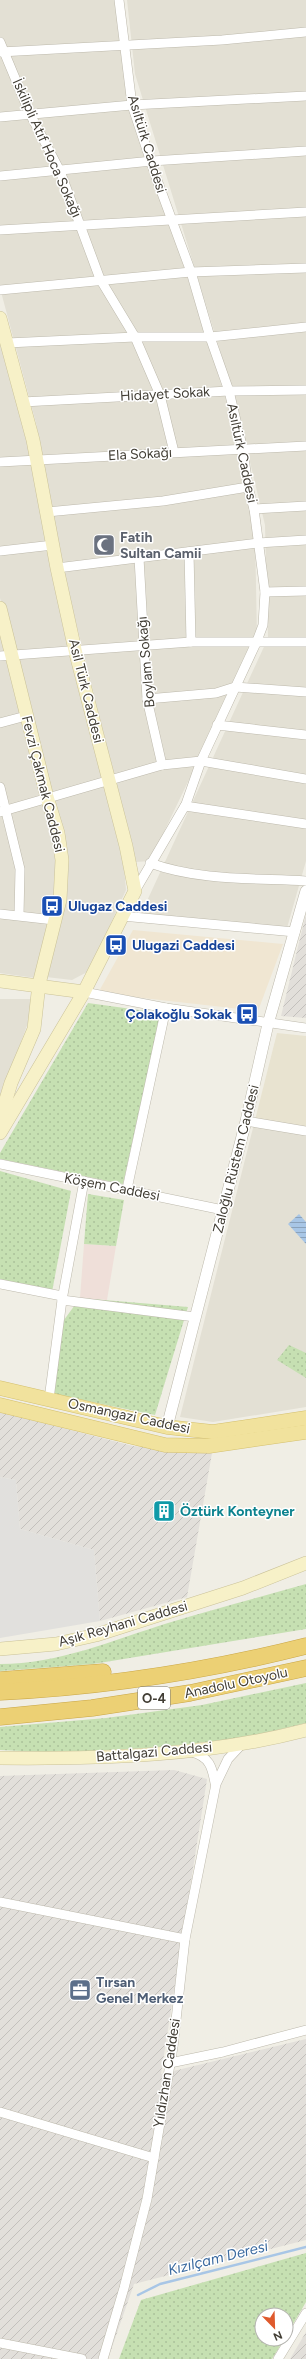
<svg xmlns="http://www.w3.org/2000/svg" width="306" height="2359" font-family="Figtree,sans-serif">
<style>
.residential{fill:#e3e0d4}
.commercial{fill:#f0e6d2}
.industrial{fill:url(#industrial-furrows)}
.education{fill:#e8e3d0}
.medical{fill:#efdfd9}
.grass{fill:url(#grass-dots)}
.parking{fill:#e1e0dd}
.water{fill:url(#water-rules)}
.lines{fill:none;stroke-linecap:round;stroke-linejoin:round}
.stream{stroke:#a8c6e6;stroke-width:2.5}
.minor-casing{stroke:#bdb9ac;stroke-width:10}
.tertiary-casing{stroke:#bdb9ac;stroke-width:12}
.secondary-casing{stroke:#cac299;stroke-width:14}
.primary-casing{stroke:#d4c06f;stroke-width:15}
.motorway-casing{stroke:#c9a646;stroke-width:17}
.minor{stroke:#fff;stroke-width:9}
.tertiary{stroke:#fff;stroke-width:11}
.secondary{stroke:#f7f1c8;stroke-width:13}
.primary{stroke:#f1e29d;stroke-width:14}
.motorway{stroke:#ecd074;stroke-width:16}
.labels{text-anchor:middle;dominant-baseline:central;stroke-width:3;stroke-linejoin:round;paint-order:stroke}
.shield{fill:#fff;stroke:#7b7872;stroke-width:1}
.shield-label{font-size:13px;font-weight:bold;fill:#423e35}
.street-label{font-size:14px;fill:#423e35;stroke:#fff}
.worship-label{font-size:14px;font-weight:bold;fill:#5b616d;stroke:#fff;text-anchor:start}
.transit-label{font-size:14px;font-weight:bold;fill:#164399;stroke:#fff;text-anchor:start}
.culture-label{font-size:14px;font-weight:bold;fill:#0d838f;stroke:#fff;text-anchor:start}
.service-label{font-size:14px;font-weight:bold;fill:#4e5e75;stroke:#fff;text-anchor:start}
.water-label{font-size:15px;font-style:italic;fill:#3c6ba0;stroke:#fff}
</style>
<defs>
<pattern id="industrial-furrows" width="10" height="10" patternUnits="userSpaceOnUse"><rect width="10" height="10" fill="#e2dfda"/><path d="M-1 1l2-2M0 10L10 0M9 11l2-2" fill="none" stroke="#c3c0bc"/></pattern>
<pattern id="grass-dots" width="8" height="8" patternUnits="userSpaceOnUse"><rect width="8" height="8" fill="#c6e0b2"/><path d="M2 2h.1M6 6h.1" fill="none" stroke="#abc19a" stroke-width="1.8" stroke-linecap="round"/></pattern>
<pattern id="water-rules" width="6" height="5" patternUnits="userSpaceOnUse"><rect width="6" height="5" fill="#a8c6e6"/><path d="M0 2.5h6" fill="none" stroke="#8aa2bb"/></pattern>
</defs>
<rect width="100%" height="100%" fill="#f0eee5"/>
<g class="residential">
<path d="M0,0H115L125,80L226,400L255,532L257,638L150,861L136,862L61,563L36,423L0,288Z"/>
<path d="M127,0H306V861L285,935L141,914L268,638L265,525L235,399L135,74Z"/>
<path d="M0,339L33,451L122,845L126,890L89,971L72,980L46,977L65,854L0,598Z"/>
<path d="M0,625L58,854L57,889L36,978L0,973Z"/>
<path d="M0,999H32L29,1020L0,1099Z"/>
<path d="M255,1120L306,1129V1407L213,1422L180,1417Z"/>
</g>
<path class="commercial" d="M133,930L283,944L258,1011L98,993Z"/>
<g class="industrial">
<path d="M306,914V1018L281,1016Z"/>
<path d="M0,1412L133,1446L212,1453L187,1597L100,1621L94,1550L20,1529L16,1480L0,1477Z"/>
<path d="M174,1770L207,1779L161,2074L306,2039V2240L134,2284L108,2359H0V1776Z"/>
<path d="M306,2332V2359H290Z"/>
</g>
<path class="education" d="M277,1033L306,1036V1129L255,1120Z"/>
<path class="medical" d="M84,1244L116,1246L107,1300L80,1298Z"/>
<g class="grass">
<path d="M88,1003L161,1013L123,1184L0,1159V1153Z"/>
<path d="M0,1171L71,1191L52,1292L0,1280Z"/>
<path d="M88,1194L124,1200L116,1246L84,1244Z"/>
<path d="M80,1298L188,1307L155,1415L54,1394L64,1320Z"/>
<path d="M289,1345L306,1353V1378L277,1360Z"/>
<path d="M306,1584V1629L93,1664L0,1671V1664C59,1664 113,1640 168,1623C214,1609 260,1597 306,1584Z"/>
<path d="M306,1683V1723L249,1737L162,1747L65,1753L0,1750V1727L106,1718L202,1705Z"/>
<path d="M306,2253V2302L286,2336V2315H262V2339H284L272,2359H119L141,2300Z"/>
</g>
<path class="parking" d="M0,1477L16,1480L20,1529L94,1550L100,1621L0,1638Z"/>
<path class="water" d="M299,1214L306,1222V1244L288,1224Z"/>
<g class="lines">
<path class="stream" d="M138,2295L160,2284L306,2247"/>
<g class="minor-casing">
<g id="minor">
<path d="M119,0L132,105L156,177L191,272L210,337L229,391L243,450L248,487L254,509L265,592L263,625L257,641L201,761L186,804L135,891"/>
<path d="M0,42L30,114L60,171L100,279L135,337L160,395L174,452"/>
<path d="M0,52L222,40L306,32"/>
<path d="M0,117L132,105L306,96"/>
<path d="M0,176L152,161L306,151"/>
<path d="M0,230L306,212"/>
<path d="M0,290L191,272L306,268"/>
<path d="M7,343L135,337H210L306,327"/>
<path d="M23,402L229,391L306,390"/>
<path d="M0,462L306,446"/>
<path d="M254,509L306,506"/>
<path d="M47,512L163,501L248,487"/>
<path d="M0,551L53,545"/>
<path d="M189,552L191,642"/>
<path d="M139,558L147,699L162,765"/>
<path d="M57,568L258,543L306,540"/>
<path d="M265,592L306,591"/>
<path d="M0,656L191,642H306"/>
<path d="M147,699L216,693L235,687L306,692"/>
<path d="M0,723L26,716"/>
<path d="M217,725L306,735"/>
<path d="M0,787L20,869L19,915"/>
<path d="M185,806L306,824"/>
<path d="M0,812L162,765L201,761L306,779"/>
<path d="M150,863C199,881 255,878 306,881"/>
<path d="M0,914L54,920"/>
<path d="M122,916L295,932"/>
<path d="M84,992L166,1008L306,1028"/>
<path d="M246,1121L306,1131"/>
<path d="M0,1164L223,1210"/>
<path d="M127,1189L166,1008"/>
<path d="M0,1284L62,1296"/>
<path d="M62,1300L84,1181"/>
<path d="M49,1399L62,1300L195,1317"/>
<path d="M192,1752C209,1757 212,1766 215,1783"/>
<path d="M0,1902L185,1939"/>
<path d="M170,2063L223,2052L306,2030"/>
<path d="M0,2112L154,2158"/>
<path d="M0,2343L82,2359"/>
<path d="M103,2359L124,2288L147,2199L173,2047L185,1939L216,1784L228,1759L242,1744"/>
<path d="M278,2359L306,2313"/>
</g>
</g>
<g class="tertiary-casing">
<path id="tertiary" d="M167,1427L246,1121L268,1024L306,891"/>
</g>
<g class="secondary-casing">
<g id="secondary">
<path d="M0,318L33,440L57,568L75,650L126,846L135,891L84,992L0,1133"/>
<path d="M0,608L47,797L58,833L62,860L60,900L39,984L34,1029L11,1083L0,1119"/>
<path d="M0,981L84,992"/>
<path d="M0,1649L56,1644L96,1635L243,1588L306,1563"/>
<path d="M0,1758C102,1759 207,1756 306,1730"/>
</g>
</g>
<g class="primary-casing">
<g id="primary">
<path d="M0,1388L167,1427L213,1432L306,1418"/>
<path d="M0,1405L165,1445L209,1446L306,1432"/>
</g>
</g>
<g class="motorway-casing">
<g id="motorway">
<path d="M0,1680L103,1672"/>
<path d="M0,1692C102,1687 207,1671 306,1646"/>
<path d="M0,1717L92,1708L190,1693L306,1668"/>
</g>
</g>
<use href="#minor" class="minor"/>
<use href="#tertiary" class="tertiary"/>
<use href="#secondary" class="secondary"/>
<use href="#primary" class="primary"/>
<use href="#motorway" class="motorway"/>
</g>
<defs>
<g id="mosque-square" transform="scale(1.15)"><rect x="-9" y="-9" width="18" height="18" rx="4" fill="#6b7280" stroke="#fff"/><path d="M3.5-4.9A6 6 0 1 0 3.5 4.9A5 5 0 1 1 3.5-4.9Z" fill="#fff"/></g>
<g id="bus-square" transform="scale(1.15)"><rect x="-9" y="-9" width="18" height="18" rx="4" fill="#1a4fb4" stroke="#fff"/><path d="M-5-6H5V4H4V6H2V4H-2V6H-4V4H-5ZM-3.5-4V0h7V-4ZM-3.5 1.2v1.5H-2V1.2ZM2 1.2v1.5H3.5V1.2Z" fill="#fff"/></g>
<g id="building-square" transform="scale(1.15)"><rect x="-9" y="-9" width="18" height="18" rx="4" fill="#0f9aa8" stroke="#fff"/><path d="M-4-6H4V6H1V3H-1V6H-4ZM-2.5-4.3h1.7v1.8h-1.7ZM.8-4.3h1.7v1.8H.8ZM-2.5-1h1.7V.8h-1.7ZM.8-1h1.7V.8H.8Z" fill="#fff"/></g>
<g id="office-square" transform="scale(1.15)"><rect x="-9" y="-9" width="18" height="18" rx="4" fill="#5c6f8a" stroke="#fff"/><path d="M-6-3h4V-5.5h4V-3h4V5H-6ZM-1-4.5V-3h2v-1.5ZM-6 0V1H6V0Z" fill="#fff"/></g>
</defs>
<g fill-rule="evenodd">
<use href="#mosque-square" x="104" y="545"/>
<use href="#bus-square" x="52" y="906"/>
<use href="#bus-square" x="116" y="945"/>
<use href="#bus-square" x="247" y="1014"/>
<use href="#building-square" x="164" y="1511"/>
<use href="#office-square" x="80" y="1990"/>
</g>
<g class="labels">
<rect class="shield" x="138" y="1687" width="32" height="22" rx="3"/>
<g class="shield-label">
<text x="154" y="1698">O-4</text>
</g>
<g class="street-label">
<text transform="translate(147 144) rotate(73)">Asıltürk Caddesi</text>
<text transform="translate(47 148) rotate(66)">İskilipli Atıf Hoca Sokağı</text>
<text transform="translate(165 394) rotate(-3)">Hidayet Sokak</text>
<text transform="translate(242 453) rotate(78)">Asıltürk Caddesi</text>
<text transform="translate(140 454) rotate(-3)">Ela Sokağı</text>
<text transform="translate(146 662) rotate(-95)">Boylam Sokağı</text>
<text transform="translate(86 691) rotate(76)">Asil Türk Caddesi</text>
<text transform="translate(43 784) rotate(76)">Fevzi Çakmak Caddesi</text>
<text transform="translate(236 1159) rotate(-76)">Zaloğlu Rüstem Caddesi</text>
<text transform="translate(112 1187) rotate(11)">Köşem Caddesi</text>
<text transform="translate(129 1416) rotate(12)">Osmangazi Caddesi</text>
<text transform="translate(123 1624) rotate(-16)">Aşık Reyhani Caddesi</text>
<text transform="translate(236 1683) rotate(-12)">Anadolu Otoyolu</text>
<text transform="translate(154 1752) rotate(-5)">Battalgazi Caddesi</text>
<text transform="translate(167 2073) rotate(-81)">Yıldızhan Caddesi</text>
</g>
<g class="worship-label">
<text x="120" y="537">Fatih<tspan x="120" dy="16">Sultan Camii</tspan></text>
</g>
<g class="transit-label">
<text x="68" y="906">Ulugaz Caddesi</text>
<text x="132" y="945">Ulugazi Caddesi</text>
<text x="232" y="1014" text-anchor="end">Çolakoğlu Sokak</text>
</g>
<g class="culture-label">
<text x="180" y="1511">Öztürk Konteyner</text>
</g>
<g class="service-label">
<text x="96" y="1982">Tırsan<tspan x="96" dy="16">Genel Merkez</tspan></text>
</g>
<g class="water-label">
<text transform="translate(218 2258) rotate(-14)">Kızılçam Deresi</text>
</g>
</g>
<g transform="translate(274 2327) rotate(157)"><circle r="19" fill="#ffffff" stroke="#b3b2ae"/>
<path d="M0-3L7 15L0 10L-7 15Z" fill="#df5a2d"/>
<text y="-6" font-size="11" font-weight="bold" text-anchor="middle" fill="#423e35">N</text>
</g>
</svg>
